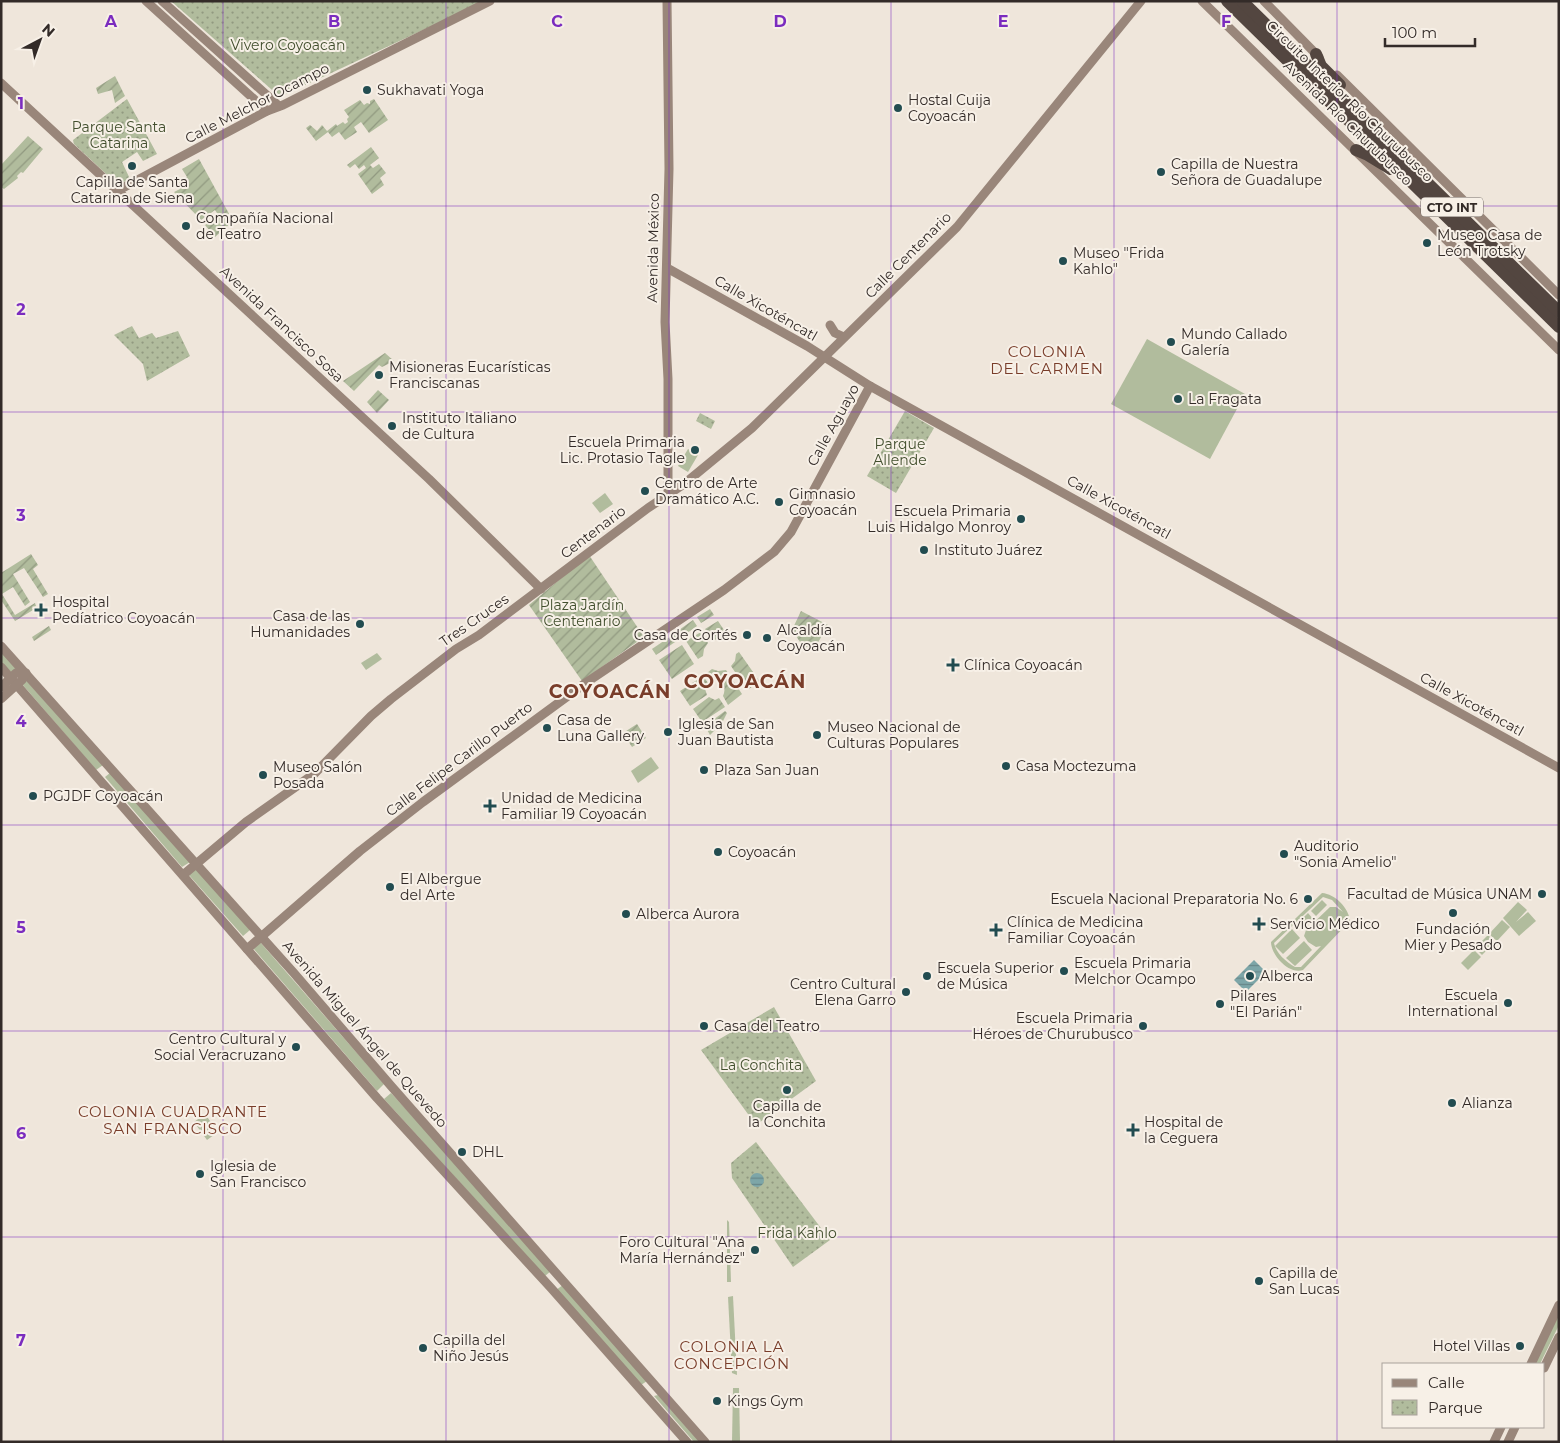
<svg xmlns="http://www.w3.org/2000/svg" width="1560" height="1443" font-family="Montserrat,sans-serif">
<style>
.grass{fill:#b1bc9d;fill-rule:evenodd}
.park{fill:url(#park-dots)}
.garden{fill:url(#garden-furrows)}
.water{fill:url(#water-rules)}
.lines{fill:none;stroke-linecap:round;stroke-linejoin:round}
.secondary{stroke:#99867a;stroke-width:9}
.highway{stroke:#534640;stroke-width:12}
.grid{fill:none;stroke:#7b2cbf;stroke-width:1;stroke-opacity:0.55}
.poi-dot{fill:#224c50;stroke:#f7f0e7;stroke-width:2}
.labels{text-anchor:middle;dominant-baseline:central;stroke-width:4;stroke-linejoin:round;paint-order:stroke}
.shield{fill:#f7f0e7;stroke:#6e6661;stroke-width:1}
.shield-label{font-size:12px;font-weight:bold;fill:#332b28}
.park-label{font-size:14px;fill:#424f2e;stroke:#f7f0e7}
.poi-label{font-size:14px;fill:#332b28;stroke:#f7f0e7;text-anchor:start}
.street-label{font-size:14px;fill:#332b28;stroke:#f7f0e7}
.neighbourhood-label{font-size:15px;letter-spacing:1px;fill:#793d2a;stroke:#f7f0e7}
.district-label{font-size:19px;font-weight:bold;letter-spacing:1px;fill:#793d2a;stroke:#f7f0e7}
.grid-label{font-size:16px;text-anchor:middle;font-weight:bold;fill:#7b2cbf;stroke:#f7f0e7;stroke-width:4;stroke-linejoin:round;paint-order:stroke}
</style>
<defs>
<pattern id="park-dots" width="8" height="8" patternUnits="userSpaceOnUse" patternTransform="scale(1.25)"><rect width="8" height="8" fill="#b1bc9d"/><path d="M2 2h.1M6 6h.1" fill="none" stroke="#919980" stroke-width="1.8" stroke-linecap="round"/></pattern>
<pattern id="garden-furrows" width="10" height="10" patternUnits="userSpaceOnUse" patternTransform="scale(1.25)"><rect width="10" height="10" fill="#b1bc9d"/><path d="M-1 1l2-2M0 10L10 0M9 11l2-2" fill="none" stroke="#919980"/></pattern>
<pattern id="water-rules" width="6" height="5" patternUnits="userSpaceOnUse" patternTransform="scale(1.25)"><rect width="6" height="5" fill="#7da6a8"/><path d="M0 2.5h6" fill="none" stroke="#678789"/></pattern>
</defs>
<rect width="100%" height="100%" fill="#efe6db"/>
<g class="grass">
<path d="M1147,339L1245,394L1210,459L1111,404Z"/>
<path d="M688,449L698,455L688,472L678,466Z"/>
<path d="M605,493L613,504L600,513L592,503Z"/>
<path d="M1,651L17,668L12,673L1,662Z"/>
<path d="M377,653L382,659L366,670L361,663Z"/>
<path d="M26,680L103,765L96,770L22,684Z"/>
<path d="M651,757L659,768L638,783L631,771Z"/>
<path d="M110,773L190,862L182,867L105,777Z"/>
<path d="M196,868L250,930L243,936L188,874Z"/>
<path d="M1322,893C1335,894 1349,908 1350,921L1303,970C1289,975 1271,955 1271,942ZM1323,897L1332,900L1343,912L1336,907H1330L1306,930L1304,936L1308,942L1316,947L1321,946L1301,967H1295C1286,962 1276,953 1274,943Z"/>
<path d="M1322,900L1327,905L1316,916L1311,911Z"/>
<path d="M1518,902L1527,910L1516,922L1528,912L1536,921L1519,936L1503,918Z"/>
<path d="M1308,913L1313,919L1302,930L1297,924Z"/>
<path d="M1502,920L1510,927L1497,941L1489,934Z"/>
<path d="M1292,929L1300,938L1283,954L1275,946Z"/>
<path d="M1488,935L1495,942L1482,955L1475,948Z"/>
<path d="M1304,941L1312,950L1295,966L1286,958Z"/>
<path d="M260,942L384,1084L377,1091L253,948Z"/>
<path d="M1474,950L1481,957L1468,970L1461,963Z"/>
<path d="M391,1093L466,1174L551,1271L545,1276L384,1099Z"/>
<path d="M205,1114L218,1132L207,1140L194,1122Z"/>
<path d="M727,1220L729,1222L731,1282H727Z"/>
<path d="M563,1285L647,1381L641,1385L556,1290Z"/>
<path d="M733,1296L737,1375L732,1373L728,1297Z"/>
<path d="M1559,1311V1325L1540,1364H1534Z"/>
<path d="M733,1388H739L740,1442H732Z"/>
<path d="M658,1395L701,1442H694L654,1396Z"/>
</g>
<g class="park">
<path d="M171,1H485L280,97Z"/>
<path d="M127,99L157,154L143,161L137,152L122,162L130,179L118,185L74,144L73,140Z"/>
<path d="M132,326L139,338L152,333L156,338L178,331L190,356L147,381L143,364L114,335Z"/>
<path d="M905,411L934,428L896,493L867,476Z"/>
<path d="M700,413L715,421L711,429L696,421Z"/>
<path d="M774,1007L816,1081L756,1125L701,1050Z"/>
<path d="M756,1142L830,1240L793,1267L732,1178L731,1163Z"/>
</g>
<g class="garden">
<path d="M115,76L125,96L115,103L112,90L98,94L96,88Z"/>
<path d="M374,99L388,120L369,133L361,122L354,127L357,132L345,140L339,132L332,137L328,132L316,141L306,128L310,125L317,131L322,125L327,131L336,124L337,126L343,122L345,124L348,122L347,119L349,117L344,110L360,100L364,105L367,103L370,104V101Z"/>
<path d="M28,136L43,149L23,173L21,172L17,176L18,178L4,189L1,187V165Z"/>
<path d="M371,147L379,158L370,165L373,168L379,164L386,173L380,178L384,185L372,194L358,174L366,168L364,165L359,169L355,164L350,168L347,165Z"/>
<path d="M199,159L233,221L215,237L205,225L219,216L215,210L201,220L174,192L180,189L177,183L187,177L182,169Z"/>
<path d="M385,353L394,361L382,367L379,365L354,391L343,381Z"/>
<path d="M378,390L389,400L377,413L367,402Z"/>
<path d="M31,554L38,565L33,569L48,594L43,597L24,568L13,574L30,602L25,606L13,587L2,594L15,615L35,603L36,606L32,608L33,610L15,621L1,600V573Z"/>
<path d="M589,555L644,637L582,681L529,605Z"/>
<path d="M710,609L714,615L701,623L697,617Z"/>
<path d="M801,611L828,625L816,646L814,644L804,648L792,630Z"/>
<path d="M693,620L697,626L683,636L679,630Z"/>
<path d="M718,621L730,639L727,641L720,639L713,640L705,629Z"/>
<path d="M49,626L51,630L34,641L32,637Z"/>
<path d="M701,632L708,643L704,649L703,656L698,659L686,641Z"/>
<path d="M674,634L678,640L656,655L652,649Z"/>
<path d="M682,645L694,664L672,679L659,660Z"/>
<path d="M739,652L760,682L747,690L731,666L735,661L736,654Z"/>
<path d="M712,669L718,671L726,670L742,694L728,705L723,696C727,687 723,678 712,680L707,673Z"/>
<path d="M703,676L708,683L705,689L707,695L690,706L680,691Z"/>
<path d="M709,697L715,700L719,698L725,707L702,722L693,709Z"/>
<path d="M725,711L727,713L722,723L710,735L705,726Z"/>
<path d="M637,724L646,738L632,747L623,733Z"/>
</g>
<g class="water">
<path d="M1254,960L1266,972L1246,992L1234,980Z"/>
<circle cx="757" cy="1180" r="7"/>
</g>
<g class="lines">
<g class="secondary">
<path d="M146,1L267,111"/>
<path d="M162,1L279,106"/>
<path d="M667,1L669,169L665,322L668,379V495"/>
<path d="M1202,1L1559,350"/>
<path d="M1264,1L1319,57"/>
<path d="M1337,75L1559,295"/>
<path d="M1,83L429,479L541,589"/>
<path d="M117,191L267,111L283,105L490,1"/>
<path d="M667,268L807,346L870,386L1559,768"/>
<path d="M830,325L835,333L844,337"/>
<path d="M1,646L293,972L392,1087L705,1442"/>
<path d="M1,667L377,1098L551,1288L687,1442"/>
<path d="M1,687L16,673H26L22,680L1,699"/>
<path d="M183,875L246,822L314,774L371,716L391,699L456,649L479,635L648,508L684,484L752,428L957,227L1141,1"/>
<path d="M247,949L360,851L423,802L587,682L724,590L774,552L791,532L870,386"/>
<path d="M1531,1364L1559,1305"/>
<path d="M1544,1368L1559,1337"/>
<path d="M1494,1442L1501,1427"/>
<path d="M1508,1442L1515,1427"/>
</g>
<g class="highway">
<path d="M1227,1L1559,327"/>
<path d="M1242,1L1559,312"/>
<path d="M1316,54L1321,66L1340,85"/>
<path d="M1356,150L1368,155L1391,169"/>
</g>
</g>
<path class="grid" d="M223,1V1442M446,1V1442M669,1V1442M891,1V1442M1114,1V1442M1337,1V1442M1,206H1559M1,412H1559M1,618H1559M1,825H1559M1,1031H1559M1,1237H1559"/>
<g class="poi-dot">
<circle cx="367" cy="90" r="5"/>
<circle cx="898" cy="108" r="5"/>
<circle cx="132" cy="166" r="5"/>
<circle cx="1161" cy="172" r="5"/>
<circle cx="186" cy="226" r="5"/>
<circle cx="1427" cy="243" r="5"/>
<circle cx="1063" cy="261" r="5"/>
<circle cx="1171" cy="342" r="5"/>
<circle cx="379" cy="375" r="5"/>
<circle cx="1178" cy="399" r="5"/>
<circle cx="392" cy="426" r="5"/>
<circle cx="695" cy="450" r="5"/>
<circle cx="645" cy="491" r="5"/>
<circle cx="779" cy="502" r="5"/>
<circle cx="1021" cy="519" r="5"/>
<circle cx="924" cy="550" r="5"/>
<path d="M38.5 602.5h5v5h5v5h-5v5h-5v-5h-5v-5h5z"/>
<circle cx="360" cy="624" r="5"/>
<circle cx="747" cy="635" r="5"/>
<circle cx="767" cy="638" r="5"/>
<path d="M950.5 657.5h5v5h5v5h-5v5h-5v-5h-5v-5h5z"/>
<circle cx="547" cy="728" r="5"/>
<circle cx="668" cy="732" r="5"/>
<circle cx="817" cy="735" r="5"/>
<circle cx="1006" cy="766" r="5"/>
<circle cx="704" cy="770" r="5"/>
<circle cx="263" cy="775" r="5"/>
<circle cx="33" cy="796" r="5"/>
<path d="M487.5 798.5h5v5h5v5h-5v5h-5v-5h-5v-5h5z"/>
<circle cx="718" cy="852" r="5"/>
<circle cx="1284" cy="854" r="5"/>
<circle cx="390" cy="887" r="5"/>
<circle cx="1542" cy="894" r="5"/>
<circle cx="1308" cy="899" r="5"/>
<circle cx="1453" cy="913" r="5"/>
<circle cx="626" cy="914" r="5"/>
<path d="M1256.5 916.5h5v5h5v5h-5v5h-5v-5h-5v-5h5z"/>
<path d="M993.5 922.5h5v5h5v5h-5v5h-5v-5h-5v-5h5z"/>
<circle cx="1064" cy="971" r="5"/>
<circle cx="927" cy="976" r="5"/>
<circle cx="1250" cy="976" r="5"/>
<circle cx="906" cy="992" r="5"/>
<circle cx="1508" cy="1003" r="5"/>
<circle cx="1220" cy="1004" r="5"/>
<circle cx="704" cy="1026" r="5"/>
<circle cx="1143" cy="1026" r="5"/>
<circle cx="296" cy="1047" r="5"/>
<circle cx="787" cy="1090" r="5"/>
<circle cx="1452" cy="1103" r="5"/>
<path d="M1130.5 1122.5h5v5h5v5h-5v5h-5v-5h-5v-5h5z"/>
<circle cx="462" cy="1152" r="5"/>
<circle cx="200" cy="1174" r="5"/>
<circle cx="755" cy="1250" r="5"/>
<circle cx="1259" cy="1281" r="5"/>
<circle cx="1520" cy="1346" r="5"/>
<circle cx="423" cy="1348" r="5"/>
<circle cx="717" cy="1401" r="5"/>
</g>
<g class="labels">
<rect class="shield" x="1421" y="197.5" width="62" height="19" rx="4"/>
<g class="shield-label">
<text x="1452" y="207">CTO INT</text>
</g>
<g class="park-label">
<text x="288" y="45">Vivero Coyoacán</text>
<text x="119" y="127">Parque Santa<tspan x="119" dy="16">Catarina</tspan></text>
<text x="900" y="444">Parque<tspan x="900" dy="16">Allende</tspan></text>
<text x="582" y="605">Plaza Jardín<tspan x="582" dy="16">Centenario</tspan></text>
<text x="761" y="1065">La Conchita</text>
<text x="797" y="1233">Frida Kahlo</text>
</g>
<g class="poi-label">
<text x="377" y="90">Sukhavati Yoga</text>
<text x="908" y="100">Hostal Cuija<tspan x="908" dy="16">Coyoacán</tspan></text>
<text x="1171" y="164">Capilla de Nuestra<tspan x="1171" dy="16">Señora de Guadalupe</tspan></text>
<text x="132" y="182" text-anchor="middle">Capilla de Santa<tspan x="132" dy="16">Catarina de Siena</tspan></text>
<text x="196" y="218">Compañía Nacional<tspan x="196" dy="16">de Teatro</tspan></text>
<text x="1437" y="235">Museo Casa de<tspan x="1437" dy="16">León Trotsky</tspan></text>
<text x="1073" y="253">Museo "Frida<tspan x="1073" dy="16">Kahlo"</tspan></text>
<text x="1181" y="334">Mundo Callado<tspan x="1181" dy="16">Galería</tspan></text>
<text x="389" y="367">Misioneras Eucarísticas<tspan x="389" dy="16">Franciscanas</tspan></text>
<text x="1188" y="399">La Fragata</text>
<text x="402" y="418">Instituto Italiano<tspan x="402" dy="16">de Cultura</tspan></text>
<text x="685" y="442" text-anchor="end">Escuela Primaria<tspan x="685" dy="16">Lic. Protasio Tagle</tspan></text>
<text x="655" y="483">Centro de Arte<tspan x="655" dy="16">Dramático A.C.</tspan></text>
<text x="789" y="494">Gimnasio<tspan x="789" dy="16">Coyoacán</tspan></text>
<text x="1011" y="511" text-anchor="end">Escuela Primaria<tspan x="1011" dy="16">Luis Hidalgo Monroy</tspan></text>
<text x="934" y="550">Instituto Juárez</text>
<text x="52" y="602">Hospital<tspan x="52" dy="16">Pedíatrico Coyoacán</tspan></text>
<text x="350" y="616" text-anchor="end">Casa de las<tspan x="350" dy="16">Humanidades</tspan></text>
<text x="777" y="630">Alcaldía<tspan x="777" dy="16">Coyoacán</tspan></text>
<text x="737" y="635" text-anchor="end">Casa de Cortés</text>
<text x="964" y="665">Clínica Coyoacán</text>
<text x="557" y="720">Casa de<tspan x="557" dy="16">Luna Gallery</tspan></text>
<text x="678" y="724">Iglesia de San<tspan x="678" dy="16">Juan Bautista</tspan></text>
<text x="827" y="727">Museo Nacional de<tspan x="827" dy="16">Culturas Populares</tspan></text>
<text x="1016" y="766">Casa Moctezuma</text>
<text x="273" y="767">Museo Salón<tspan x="273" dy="16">Posada</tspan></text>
<text x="714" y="770">Plaza San Juan</text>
<text x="43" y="796">PGJDF Coyoacán</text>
<text x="501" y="798">Unidad de Medicina<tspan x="501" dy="16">Familiar 19 Coyoacán</tspan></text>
<text x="1294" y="846">Auditorio<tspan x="1294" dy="16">"Sonia Amelio"</tspan></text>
<text x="728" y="852">Coyoacán</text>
<text x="400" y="879">El Albergue<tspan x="400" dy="16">del Arte</tspan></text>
<text x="1532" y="894" text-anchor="end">Facultad de Música UNAM</text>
<text x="1298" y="899" text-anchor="end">Escuela Nacional Preparatoria No. 6</text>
<text x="636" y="914">Alberca Aurora</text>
<text x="1007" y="922">Clínica de Medicina<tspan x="1007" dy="16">Familiar Coyoacán</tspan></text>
<text x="1270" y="924">Servicio Médico</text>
<text x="1453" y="929" text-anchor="middle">Fundación<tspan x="1453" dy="16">Mier y Pesado</tspan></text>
<text x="1074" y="963">Escuela Primaria<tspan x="1074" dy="16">Melchor Ocampo</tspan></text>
<text x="937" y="968">Escuela Superior<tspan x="937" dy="16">de Música</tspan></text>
<text x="1260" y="976">Alberca</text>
<text x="896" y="984" text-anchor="end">Centro Cultural<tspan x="896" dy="16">Elena Garro</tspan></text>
<text x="1498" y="995" text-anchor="end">Escuela<tspan x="1498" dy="16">International</tspan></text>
<text x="1230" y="996">Pilares<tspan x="1230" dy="16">"El Parián"</tspan></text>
<text x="1133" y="1018" text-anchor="end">Escuela Primaria<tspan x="1133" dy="16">Héroes de Churubusco</tspan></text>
<text x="714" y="1026">Casa del Teatro</text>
<text x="286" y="1039" text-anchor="end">Centro Cultural y<tspan x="286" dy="16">Social Veracruzano</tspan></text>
<text x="1462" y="1103">Alianza</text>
<text x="787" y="1106" text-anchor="middle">Capilla de<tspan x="787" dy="16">la Conchita</tspan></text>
<text x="1144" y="1122">Hospital de<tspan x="1144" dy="16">la Ceguera</tspan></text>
<text x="472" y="1152">DHL</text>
<text x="210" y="1166">Iglesia de<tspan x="210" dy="16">San Francisco</tspan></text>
<text x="745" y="1242" text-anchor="end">Foro Cultural "Ana<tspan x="745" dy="16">María Hernández"</tspan></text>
<text x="1269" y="1273">Capilla de<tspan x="1269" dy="16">San Lucas</tspan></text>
<text x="433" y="1340">Capilla del<tspan x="433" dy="16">Niño Jesús</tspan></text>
<text x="1510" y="1346" text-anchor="end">Hotel Villas</text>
<text x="727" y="1401">Kings Gym</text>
</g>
<g class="street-label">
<text transform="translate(1350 101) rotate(44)">Circuito Interior Río Churubusco</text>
<text transform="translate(257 103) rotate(-27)">Calle Melchor Ocampo</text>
<text transform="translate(1348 123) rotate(44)">Avenida Río Churubusco</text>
<text transform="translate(653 248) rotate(-89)">Avenida México</text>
<text transform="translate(908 255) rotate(-45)">Calle Centenario</text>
<text transform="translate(766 308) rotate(30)">Calle Xicoténcatl</text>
<text transform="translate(282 324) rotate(43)">Avenida Francisco Sosa</text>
<text transform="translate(833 425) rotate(-61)">Calle Aguayo</text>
<text transform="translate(1119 507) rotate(29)">Calle Xicoténcatl</text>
<text transform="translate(593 532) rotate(-37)">Centenario</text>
<text transform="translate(474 620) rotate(-35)">Tres Cruces</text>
<text transform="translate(1472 704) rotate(29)">Calle Xicoténcatl</text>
<text transform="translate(459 759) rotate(-37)">Calle Felipe Carillo Puerto</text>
<text transform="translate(365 1034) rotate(49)">Avenida Miguel Ángel de Quevedo</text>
</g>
<g class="neighbourhood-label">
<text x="1047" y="351">COLONIA<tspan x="1047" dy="17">DEL CARMEN</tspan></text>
<text x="173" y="1111">COLONIA CUADRANTE<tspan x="173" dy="17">SAN FRANCISCO</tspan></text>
<text x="732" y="1346">COLONIA LA<tspan x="732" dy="17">CONCEPCIÓN</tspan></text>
</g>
<g class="district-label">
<text x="745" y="681">COYOACÁN</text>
<text x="610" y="691">COYOACÁN</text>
</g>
</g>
<g class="grid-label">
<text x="111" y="27">A</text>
<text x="334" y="27">B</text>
<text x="557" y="27">C</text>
<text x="780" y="27">D</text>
<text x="1003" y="27">E</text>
<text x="1226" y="27">F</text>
<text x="21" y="109">1</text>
<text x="21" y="315">2</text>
<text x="21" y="521">3</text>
<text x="21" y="727">4</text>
<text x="21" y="933">5</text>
<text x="21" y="1139">6</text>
<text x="21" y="1346">7</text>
</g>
<rect width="1560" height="1443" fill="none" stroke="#332b28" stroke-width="5"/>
<rect x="1382" y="1363" width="162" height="65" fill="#f7f0e7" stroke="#a9a19b"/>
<rect x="1392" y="1379" width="25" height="8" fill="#99867a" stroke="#a9a19b"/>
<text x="1428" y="1388" font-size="15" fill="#332b28">Calle</text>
<rect x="1392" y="1400" width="25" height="15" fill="url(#park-dots)" stroke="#a9a19b"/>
<text x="1428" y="1413" font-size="15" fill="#332b28">Parque</text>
<g transform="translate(40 40) rotate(41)" stroke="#f7f0e7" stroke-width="4" paint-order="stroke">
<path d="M0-4L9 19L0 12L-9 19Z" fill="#332b28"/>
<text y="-8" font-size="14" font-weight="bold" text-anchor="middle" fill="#332b28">N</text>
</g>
<path d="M1385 38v8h90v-8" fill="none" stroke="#332b28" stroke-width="2.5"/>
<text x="1392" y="38" font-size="15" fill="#332b28" stroke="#f7f0e7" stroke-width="4" paint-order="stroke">100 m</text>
</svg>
